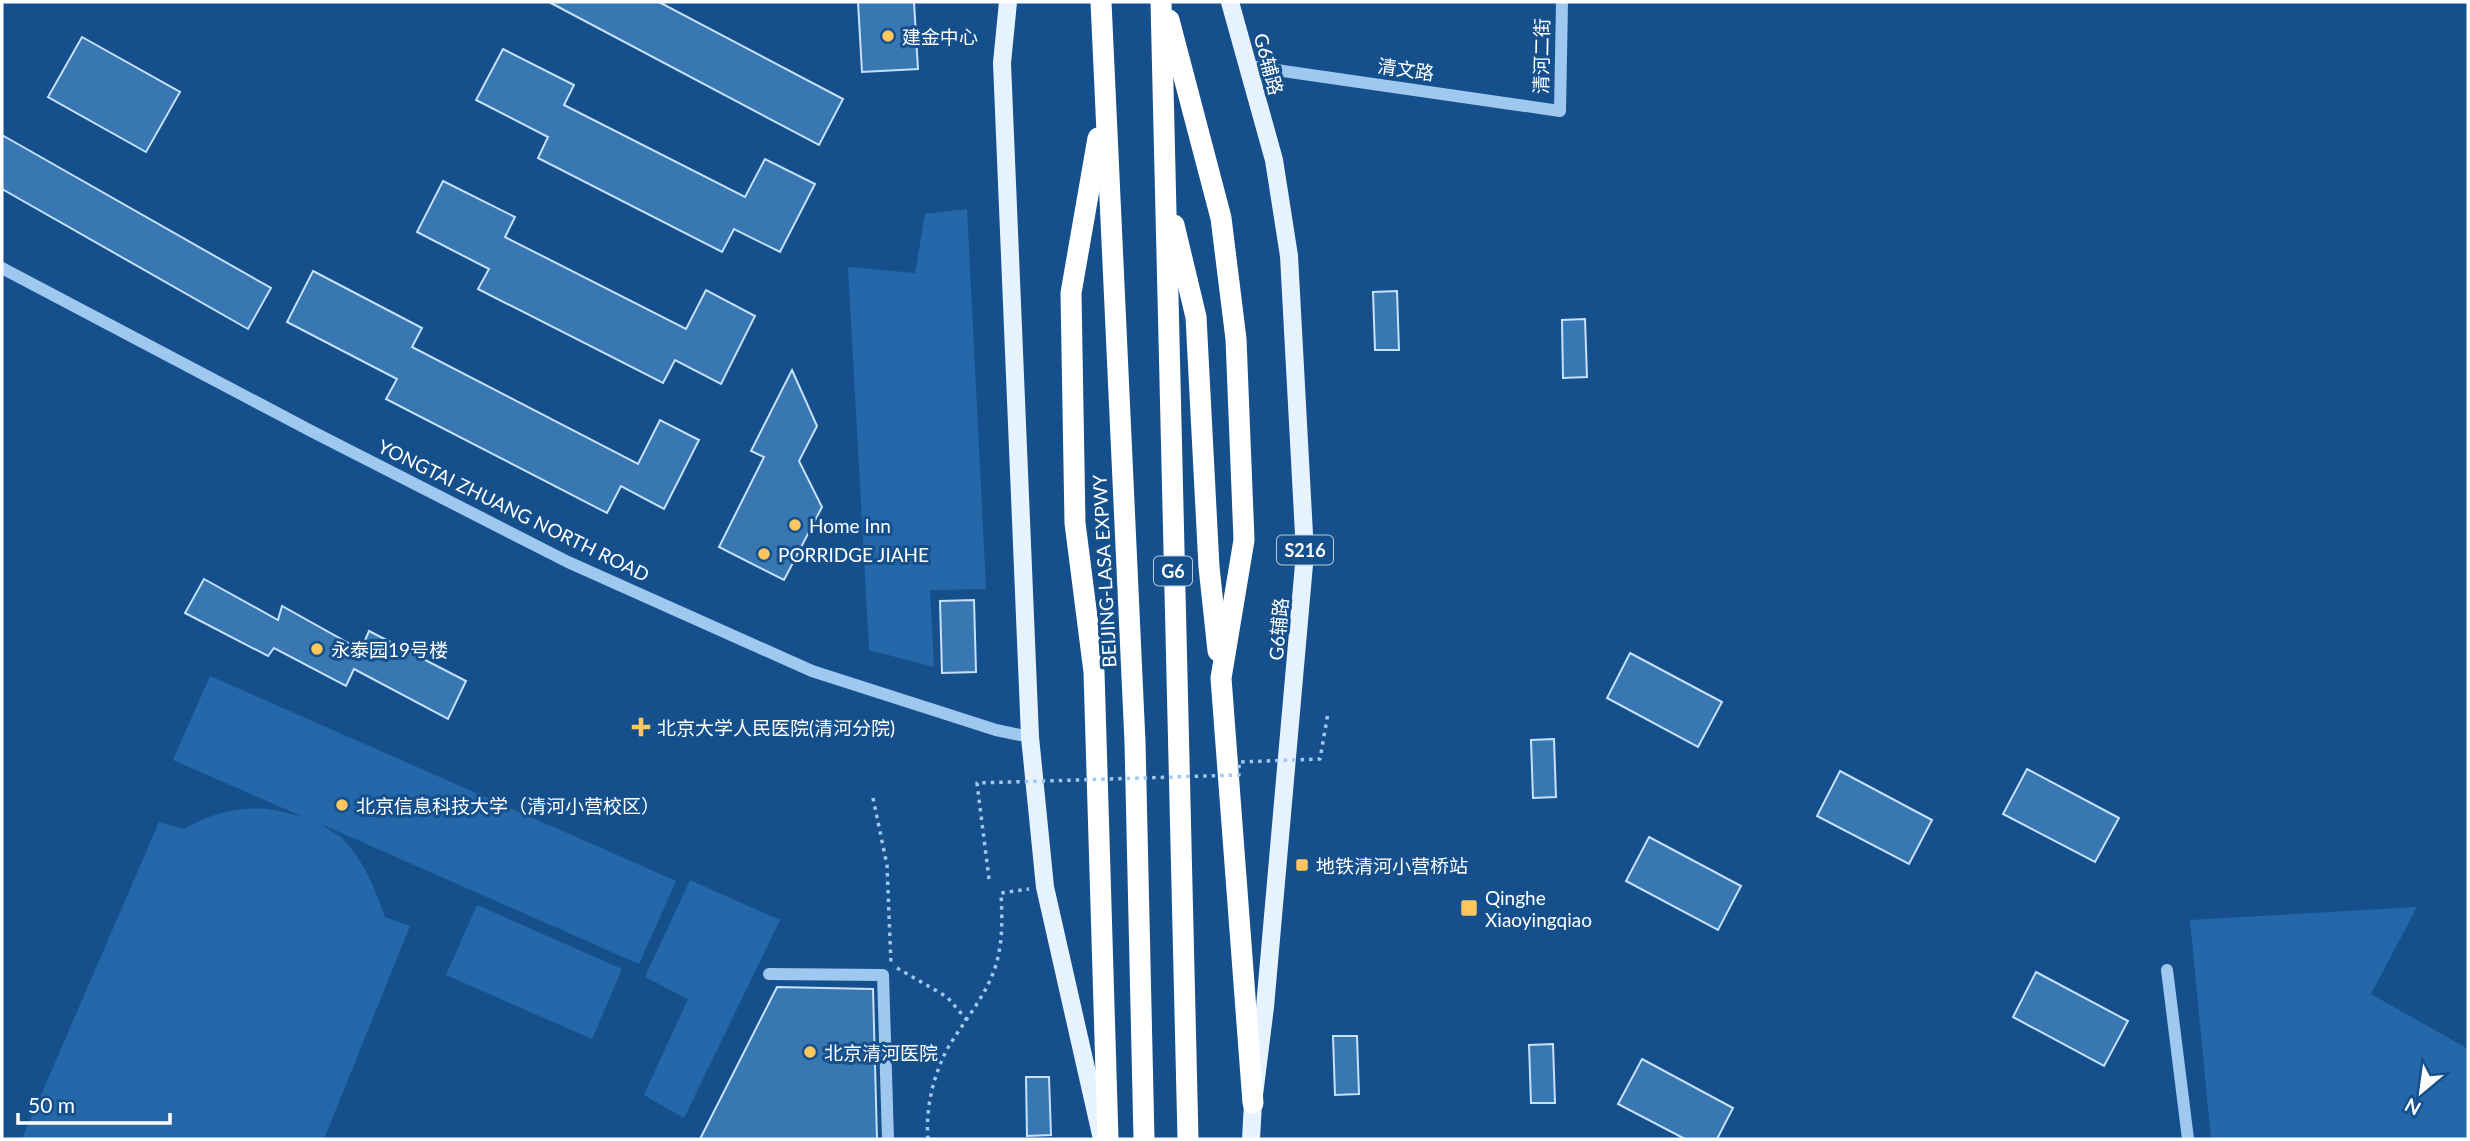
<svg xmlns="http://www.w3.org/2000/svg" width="2470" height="1141" font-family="Lato,'Noto Sans SC',sans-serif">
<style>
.green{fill:#2468a9}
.building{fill:#3977b3;stroke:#c5e1fb;stroke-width:2}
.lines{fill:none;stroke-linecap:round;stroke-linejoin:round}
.path{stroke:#9ec8f0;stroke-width:3.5;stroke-dasharray:3.5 5;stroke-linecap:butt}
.minor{stroke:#9ec8f0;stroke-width:12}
.major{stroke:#e7f2ff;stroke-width:18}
.highway{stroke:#fff;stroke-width:21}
.path-bridge{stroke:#9ec8f0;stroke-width:3.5;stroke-dasharray:3.5 5;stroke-linecap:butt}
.poi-dot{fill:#ffc65d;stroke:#15508c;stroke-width:2.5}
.labels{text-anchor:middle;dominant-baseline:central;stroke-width:6;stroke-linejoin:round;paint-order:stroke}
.shield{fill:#15508c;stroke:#b9cadc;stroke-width:2}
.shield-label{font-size:18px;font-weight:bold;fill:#fff}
.poi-label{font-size:19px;fill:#fff;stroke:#15508c;text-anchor:start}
.street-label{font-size:19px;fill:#fff;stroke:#15508c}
</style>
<rect width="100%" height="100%" fill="#15508c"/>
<g class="green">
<path d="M967,209L986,589L930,590L934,667L869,650L848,267L915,273L925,214Z"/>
<path d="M210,676L676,881L639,964L321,824C326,829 337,833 343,839C364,861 375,889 385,917L410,926L324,1139H22L159,822L184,829C211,813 243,805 274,810C283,811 292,815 301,816L173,760Z"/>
<path d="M690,880L780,920L684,1118L644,1095L688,999L645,977Z"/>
<path d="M477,905L622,969L592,1039L446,975Z"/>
<path d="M2417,907L2371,994L2468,1049V1139H2211L2190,920Z"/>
</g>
<g class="building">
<path d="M549,2H659L843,99L819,145Z"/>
<path d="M858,2H914L918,69L862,72Z"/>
<path d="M82,37L180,92L146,152L48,97Z"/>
<path d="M503,49L574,85L564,105L745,197L765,159L815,184L780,252L734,229L722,252L538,158L548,137L476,100Z"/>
<path d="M2,135L271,288L248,329L2,189Z"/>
<path d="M443,181L515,217L505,237L686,329L706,290L755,316L721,384L675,360L663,383L478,289L489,269L417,232Z"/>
<path d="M313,271L422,328L412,347L638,464L660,420L699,440L664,509L621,486L607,513L386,399L397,379L287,322Z"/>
<path d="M1397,291L1399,350H1375L1373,292Z"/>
<path d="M1585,319L1587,377L1563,378L1562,320Z"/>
<path d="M792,370L817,426L799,461L822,507L784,580L719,547L764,457L751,451Z"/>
<path d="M204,579L278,620L282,606L361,650L369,631L466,681L448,719L354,669L346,686L274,648L268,656L185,613Z"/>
<path d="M974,600L976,672L942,673L940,601Z"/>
<path d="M1630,653L1722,702L1698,747L1607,698Z"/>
<path d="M1554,739L1556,797L1533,798L1531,740Z"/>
<path d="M2027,769L2119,818L2095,862L2003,814Z"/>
<path d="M1840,771L1932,820L1909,864L1817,816Z"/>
<path d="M1649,837L1741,886L1718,930L1626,881Z"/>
<path d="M2036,972L2128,1021L2104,1066L2013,1017Z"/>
<path d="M777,987L873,989L877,1139H700Z"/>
<path d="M1333,1036H1357L1359,1094L1335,1095Z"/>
<path d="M1553,1044L1555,1103H1531L1529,1045Z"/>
<path d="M1642,1059L1733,1108L1717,1139H1685L1618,1104Z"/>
<path d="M1026,1077H1049L1051,1135L1027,1136Z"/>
</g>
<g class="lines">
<g class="path">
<path d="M873,798L887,865L891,964"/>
<path d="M897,968L947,997L967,1020"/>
<path d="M928,1139C925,1109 934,1072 949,1046C966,1018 991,990 998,957C1003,935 1002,914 1001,893L1029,889"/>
</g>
<g class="minor">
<path d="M1248,66L1560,111L1562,2"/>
<path d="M2,268L313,432L568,562L812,671L996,730L1030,737"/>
<path d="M2167,970L2188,1139"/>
<path d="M769,974L883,975L888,1139"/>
</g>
<g class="major">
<path d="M1008,2L1002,63L1030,737L1045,887L1102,1139"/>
<path d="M1230,2L1274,160L1289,256L1305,553L1265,1007L1253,1103L1251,1139"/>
</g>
<g class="highway">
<path d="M1101,2L1135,742L1144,1139"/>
<path d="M1161,2L1188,1139"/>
<path d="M1169,20L1221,218L1236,339L1244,540L1221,678L1253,1103"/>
<path d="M1098,138L1071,293L1075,523L1094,672L1108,1139"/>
<path d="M1174,225L1196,317L1209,567L1218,651"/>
</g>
<path class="path-bridge" d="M989,879L977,783L1239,775V762L1320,759L1328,713"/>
</g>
<g class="poi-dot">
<circle cx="888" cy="36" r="7"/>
<circle cx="795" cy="525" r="7"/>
<circle cx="764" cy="554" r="7"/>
<circle cx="317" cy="649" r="7"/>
<path d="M637.5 716.5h7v7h7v7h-7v7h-7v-7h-7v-7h7z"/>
<circle cx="342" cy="805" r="7"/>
<rect x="1295" y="858" width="14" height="14" rx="3.5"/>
<rect x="1460" y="899" width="18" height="18" rx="3.5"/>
<circle cx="810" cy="1052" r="7"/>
</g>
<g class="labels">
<g class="shield">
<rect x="1277" y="535.5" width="56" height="29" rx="5"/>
<rect x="1154" y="556.5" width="38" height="29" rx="5"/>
</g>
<g class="shield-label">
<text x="1305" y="550">S216</text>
<text x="1173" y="571">G6</text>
</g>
<g class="poi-label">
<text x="902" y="36">建金中心</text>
<text x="809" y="525">Home Inn</text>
<text x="778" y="554">PORRIDGE JIAHE</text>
<text x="331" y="649">永泰园19号楼</text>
<text x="657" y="727">北京大学人民医院(清河分院)</text>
<text x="356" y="805">北京信息科技大学（清河小营校区）</text>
<text x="1316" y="865">地铁清河小营桥站</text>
<text x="1485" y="897">Qinghe<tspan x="1485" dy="22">Xiaoyingqiao</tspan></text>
<text x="824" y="1052">北京清河医院</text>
</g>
<g class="street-label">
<text transform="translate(1541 56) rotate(-89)">清河二街</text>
<text transform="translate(1269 64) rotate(75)">G6辅路</text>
<text transform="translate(1406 69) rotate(8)">清文路</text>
<text transform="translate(514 510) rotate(26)">YONGTAI ZHUANG NORTH ROAD</text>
<text transform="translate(1104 571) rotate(-93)">BEIJING-LASA EXPWY</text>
<text transform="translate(1278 629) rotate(-85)">G6辅路</text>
</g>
</g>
<rect width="2470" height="1141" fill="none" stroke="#ffffff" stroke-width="7"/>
<g transform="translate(2421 1092) rotate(209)" stroke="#15508c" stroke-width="5" paint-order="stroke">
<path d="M0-5L12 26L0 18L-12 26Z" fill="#ffffff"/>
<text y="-10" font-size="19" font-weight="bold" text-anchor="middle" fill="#ffffff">N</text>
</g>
<path d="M18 1113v10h152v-10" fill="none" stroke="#ffffff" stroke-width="3.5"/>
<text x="28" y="1113" font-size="21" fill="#ffffff" stroke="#15508c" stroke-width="5" paint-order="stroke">50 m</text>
</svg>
